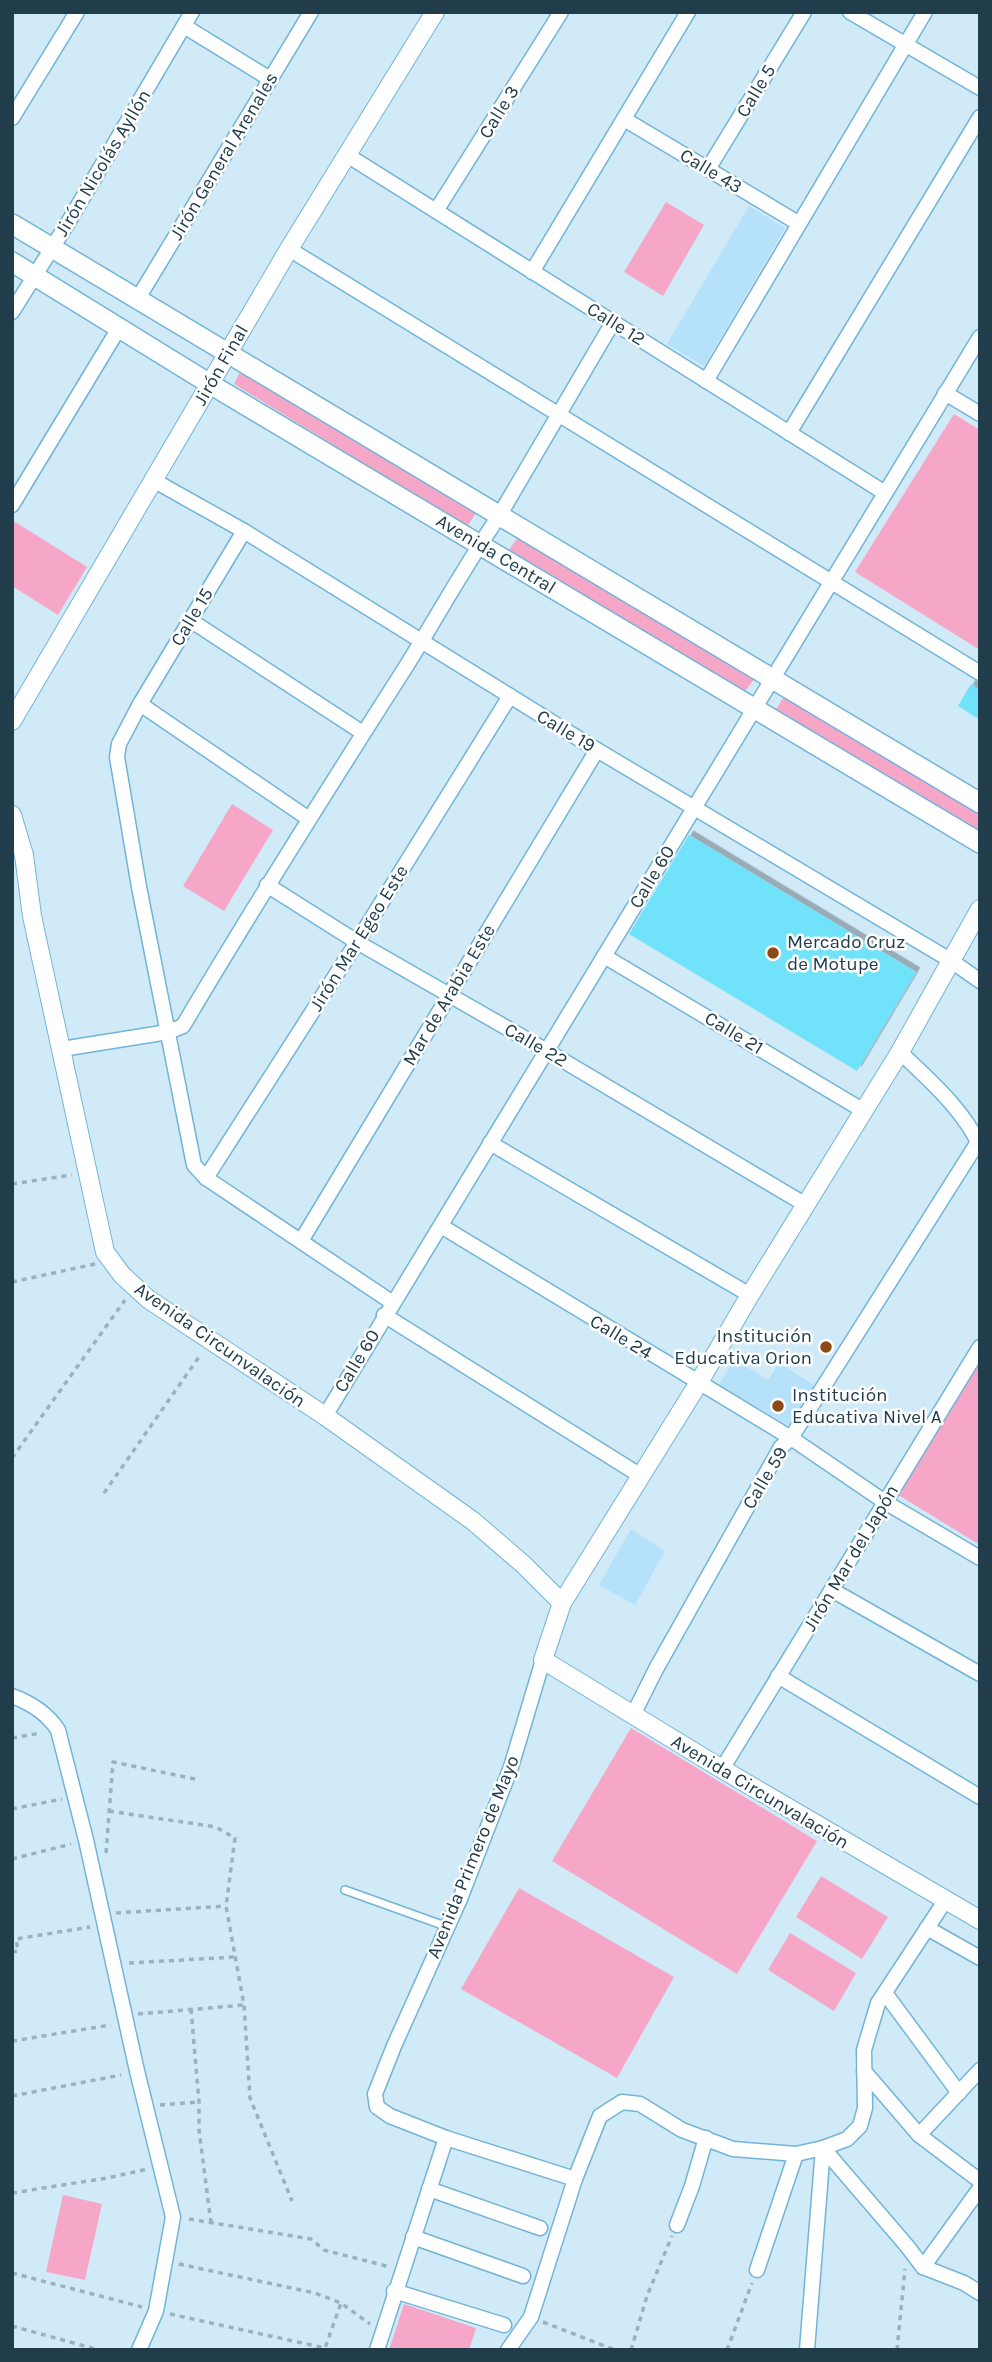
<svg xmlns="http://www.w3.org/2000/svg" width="992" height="2362" font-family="Karla,sans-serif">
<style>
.built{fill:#b5e1fa}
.green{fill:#f6a7c8}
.building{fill:#70e2f9;filter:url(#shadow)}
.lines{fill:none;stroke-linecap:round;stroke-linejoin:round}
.service-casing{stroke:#72b4d8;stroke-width:10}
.minor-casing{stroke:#72b4d8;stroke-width:17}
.tertiary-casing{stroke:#72b4d8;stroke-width:20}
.secondary-casing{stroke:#72b4d8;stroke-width:22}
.path{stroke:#97b2c0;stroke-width:3.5;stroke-dasharray:5 5;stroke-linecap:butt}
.service{stroke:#fff;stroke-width:7}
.minor{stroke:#fff;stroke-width:14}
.tertiary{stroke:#fff;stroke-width:18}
.secondary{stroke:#fff;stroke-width:19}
.poi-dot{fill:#8b4917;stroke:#fff;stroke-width:2.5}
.labels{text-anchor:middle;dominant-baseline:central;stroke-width:5;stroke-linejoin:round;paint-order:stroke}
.street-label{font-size:19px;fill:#213d4c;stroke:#fff}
.poi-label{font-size:19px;fill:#213d4c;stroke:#fff;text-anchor:start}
</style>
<defs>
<filter id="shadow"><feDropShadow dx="4.5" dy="-4.5" stdDeviation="0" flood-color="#0004"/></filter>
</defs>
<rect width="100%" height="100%" fill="#d0eaf8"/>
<g class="built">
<path d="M749,206L785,228L704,366L667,344Z"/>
<path d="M734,1359L768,1380L779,1363L814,1385L790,1426L719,1385Z"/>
<path d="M631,1529L665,1551L635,1605L599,1585Z"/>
</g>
<g class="green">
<path d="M666,202L704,225L663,296L624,272Z"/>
<path d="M241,370L477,511L467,527L234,384Z"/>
<path d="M954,414L980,430V650L855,572Z"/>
<path d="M12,520L87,567L58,615L12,586Z"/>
<path d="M519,536L755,678L743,694L508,551Z"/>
<path d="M785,695L980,812V836L775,711Z"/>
<path d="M232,804L273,830L224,911L183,886Z"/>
<path d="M980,1357V1545L895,1493Z"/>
<path d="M631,1728L817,1841L737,1974L552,1861Z"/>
<path d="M821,1876L888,1917L862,1959L796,1917Z"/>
<path d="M519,1888L674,1977L617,2078L461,1989Z"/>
<path d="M790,1933L856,1973L834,2011L768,1970Z"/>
<path d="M63,2195L102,2204L85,2280L46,2272Z"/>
<path d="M404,2304L476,2328L469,2350H389Z"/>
</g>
<g class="building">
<path d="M971,684L980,690V720L958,706Z"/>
<path d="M689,835L916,972L857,1071L629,934Z"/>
</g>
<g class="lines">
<g class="service-casing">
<path id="service" d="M345,1890L448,1927"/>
</g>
<g class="minor-casing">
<g id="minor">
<path d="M850,12L980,88"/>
<path d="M184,26L270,79"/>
<path d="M12,118L77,12"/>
<path d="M624,119L798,223"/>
<path d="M347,155L885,493"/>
<path d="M708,169L804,12"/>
<path d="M436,211L561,12"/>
<path d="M289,249L980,673"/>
<path d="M532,272L688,12"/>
<path d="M137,300L311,12"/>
<path d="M12,312L69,221L192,12"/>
<path d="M706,381L925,12"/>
<path d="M945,393L980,414"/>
<path d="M789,433L980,117"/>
<path d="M153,480L244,531L597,750L950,960L980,981"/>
<path d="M12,505L119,328"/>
<path d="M244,531L140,704L119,744L117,757L139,887L194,1165L206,1178L393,1303"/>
<path d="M190,620L363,733"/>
<path d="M140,704L309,819"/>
<path d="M267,885L357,942L547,1051L806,1205"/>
<path d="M604,956L864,1111"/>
<path d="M62,1049L168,1032L183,1026C255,904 331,784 407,665C438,615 466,564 499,516L613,322"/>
<path d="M900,1052C930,1081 962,1108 980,1146"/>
<path d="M490,1143L750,1295"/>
<path d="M206,1178L357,942L510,696"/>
<path d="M441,1226L791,1438L885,1502L980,1558"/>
<path d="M301,1241L597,750"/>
<path d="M384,1315L641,1476"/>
<path d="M325,1416L980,337"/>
<path d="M832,1590L980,1674"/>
<path d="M543,1660L511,1767L460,1899L394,2046L375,2094L377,2107L390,2116L446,2138L575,2179"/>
<path d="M778,1676L980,1797"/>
<path d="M12,1696C31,1703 47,1713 58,1730L86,1840L137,2071L173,2217L156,2311L139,2350"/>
<path d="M633,1715L656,1669L781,1447L791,1438L978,1142"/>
<path d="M722,1769L980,1347"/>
<path d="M927,1928L980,1958"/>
<path d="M885,1993L959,2093"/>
<path d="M864,2071L919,2135L980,2181"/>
<path d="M919,2135L980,2070"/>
<path d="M429,2189L540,2228"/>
<path d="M677,2225L692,2186L706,2138"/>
<path d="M413,2237L523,2276"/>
<path d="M923,2267L980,2188"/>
<path d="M757,2270L796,2154"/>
<path d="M394,2291L504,2325"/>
<path d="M377,2350L446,2138"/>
<path d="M508,2350L531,2317L575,2179L600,2116L622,2102L640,2104L682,2130L733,2149L796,2154L823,2148L907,2246L923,2267L964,2283L980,2293"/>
<path d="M807,2350L823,2148L847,2139L860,2126L865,2108L864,2050L878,2003L945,1901"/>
</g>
</g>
<g class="tertiary-casing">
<g id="tertiary">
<path d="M12,721L289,249L435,12"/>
<path d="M12,815L24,855L32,916L105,1252L122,1275L148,1299L325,1416L473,1521L524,1565L562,1603"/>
<path d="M980,909L900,1052L750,1295L698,1384L562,1603L543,1660L722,1769L980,1920"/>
</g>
</g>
<g class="secondary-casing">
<g id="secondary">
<path d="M12,224L980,803"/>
<path d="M12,262L210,384L980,843"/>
</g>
</g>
<g class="path">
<path d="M12,1184L72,1175"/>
<path d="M12,1282L95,1264"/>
<path d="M12,1458L125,1300"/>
<path d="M104,1493L201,1354"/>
<path d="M12,1738L41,1733"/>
<path d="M12,1809L62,1799"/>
<path d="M109,1811L216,1827L235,1838L226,1906L244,2005L250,2098L292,2201"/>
<path d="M106,1853L113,1762L200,1780"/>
<path d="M12,1859L71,1844"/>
<path d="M116,1913L226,1906"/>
<path d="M12,1952L18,1951L16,1939L90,1927"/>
<path d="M129,1963L235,1957"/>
<path d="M191,2009L199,2102V2130L211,2223"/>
<path d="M138,2014L244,2005"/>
<path d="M12,2041L111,2025"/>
<path d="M12,2096L121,2075"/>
<path d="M160,2105L199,2102"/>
<path d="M12,2193L107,2178L148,2169"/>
<path d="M189,2219L311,2239L324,2250L390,2267"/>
<path d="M179,2264L315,2293L341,2303L370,2324"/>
<path d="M12,2273L142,2307"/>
<path d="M170,2314L325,2348L341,2303"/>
<path d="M543,2322L615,2350"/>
<path d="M12,2326L99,2350"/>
<path d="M631,2350L647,2296L672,2236"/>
<path d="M727,2350L752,2283"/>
<path d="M897,2350L905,2269"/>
</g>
<use href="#service" class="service"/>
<use href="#minor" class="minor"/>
<use href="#tertiary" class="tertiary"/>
<use href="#secondary" class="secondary"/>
</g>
<g class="poi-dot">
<circle cx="773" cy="953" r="7"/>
<circle cx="826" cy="1347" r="7"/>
<circle cx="778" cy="1406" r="7"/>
</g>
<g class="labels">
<g class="street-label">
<text transform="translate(756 91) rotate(-59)">Calle 5</text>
<text transform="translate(499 112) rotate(-58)">Calle 3</text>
<text transform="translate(224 156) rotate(-59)">Jirón General Arenales</text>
<text transform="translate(103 163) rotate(-59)">Jirón Nicolás Ayllón</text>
<text transform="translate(711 171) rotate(31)">Calle 43</text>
<text transform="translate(616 324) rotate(32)">Calle 12</text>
<text transform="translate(221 365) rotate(-60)">Jirón Final</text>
<text transform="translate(496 554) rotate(31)">Avenida Central</text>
<text transform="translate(192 617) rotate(-59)">Calle 15</text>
<text transform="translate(566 731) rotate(31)">Calle 19</text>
<text transform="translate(652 877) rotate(-59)">Calle 60</text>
<text transform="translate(359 938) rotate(-58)">Jirón Mar Egeo Este</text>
<text transform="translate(449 995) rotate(-59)">Mar de Arabia Este</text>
<text transform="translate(734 1033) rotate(31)">Calle 21</text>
<text transform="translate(536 1045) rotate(30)">Calle 22</text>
<text transform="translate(621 1337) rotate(31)">Calle 24</text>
<text transform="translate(220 1345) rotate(35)">Avenida Circunvalación</text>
<text transform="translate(357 1361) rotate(-59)">Calle 60</text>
<text transform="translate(765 1478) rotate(-59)">Calle 59</text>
<text transform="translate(851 1558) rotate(-59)">Jirón Mar del Japón</text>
<text transform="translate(760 1792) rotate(31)">Avenida Circunvalación</text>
<text transform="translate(473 1857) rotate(-68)">Avenida Primero de Mayo</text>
</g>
<g class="poi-label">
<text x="787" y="942">Mercado Cruz<tspan x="787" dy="22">de Motupe</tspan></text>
<text x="812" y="1336" text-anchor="end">Institución<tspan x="812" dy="22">Educativa Orion</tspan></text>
<text x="792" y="1395">Institución<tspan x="792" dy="22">Educativa Nivel A</tspan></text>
</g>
</g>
<rect width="992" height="2362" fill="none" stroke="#213d4c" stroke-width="28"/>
</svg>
